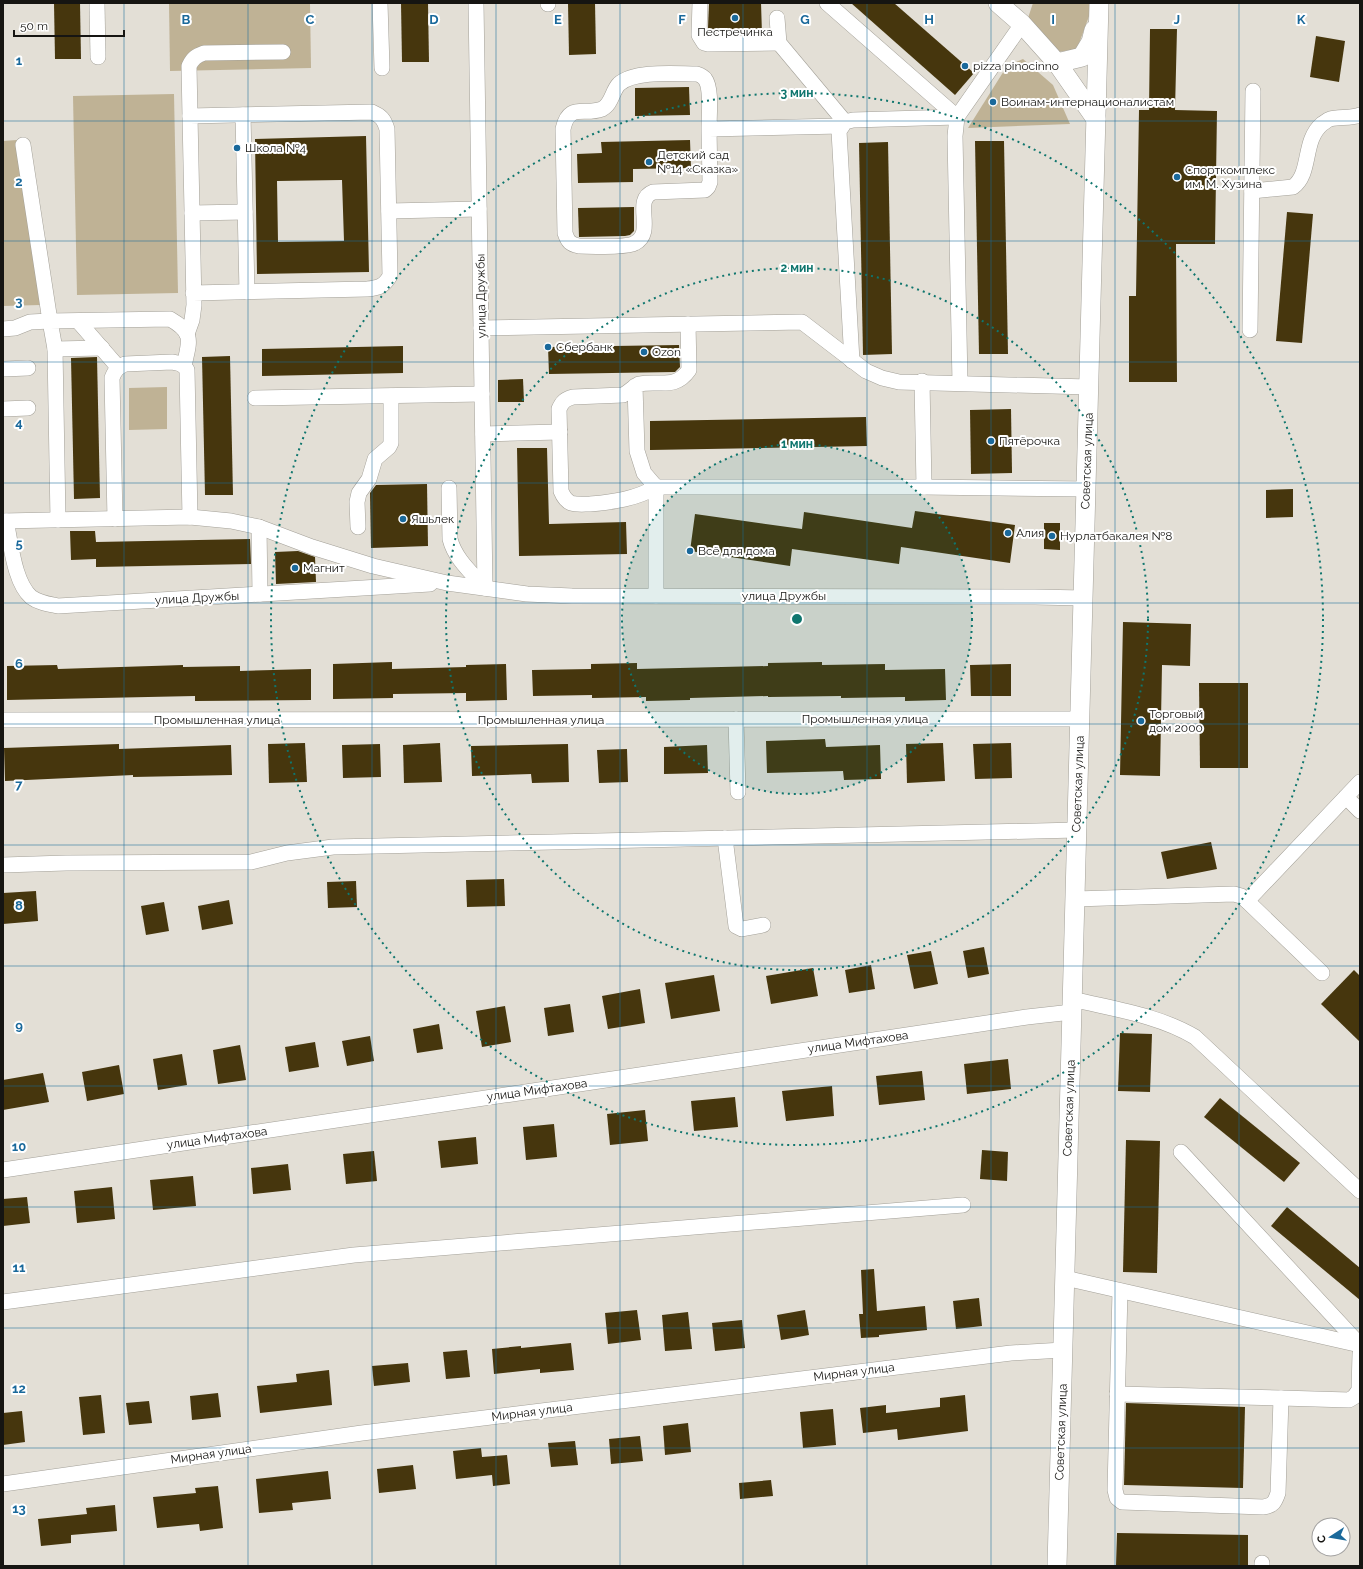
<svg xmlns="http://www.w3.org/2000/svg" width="1363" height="1569" font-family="Raleway,sans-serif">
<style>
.green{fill:#bfb295}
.building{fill:#46360d;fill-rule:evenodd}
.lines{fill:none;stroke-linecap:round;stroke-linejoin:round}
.minor-casing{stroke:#a3a098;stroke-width:16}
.major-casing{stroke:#a3a098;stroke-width:20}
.minor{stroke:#fff;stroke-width:15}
.major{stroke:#fff;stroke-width:19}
.grid{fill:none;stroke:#1a699b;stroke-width:1;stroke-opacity:0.55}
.ring{fill:none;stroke:#0f766e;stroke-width:2;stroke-dasharray:2 4}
.poi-dot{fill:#1a699b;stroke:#fff;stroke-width:1.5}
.labels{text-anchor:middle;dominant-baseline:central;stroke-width:4;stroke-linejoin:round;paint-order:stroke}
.poi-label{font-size:12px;fill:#161512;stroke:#fff;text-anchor:start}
.street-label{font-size:12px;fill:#161512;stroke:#fff}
.grid-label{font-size:13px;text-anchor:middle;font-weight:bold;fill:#1a699b;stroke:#fff;stroke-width:4;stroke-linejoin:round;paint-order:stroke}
.centre{fill:#0f766e;stroke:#fff;stroke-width:2}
.ring-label{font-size:12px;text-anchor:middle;font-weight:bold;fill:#0f766e;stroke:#fff;stroke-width:4;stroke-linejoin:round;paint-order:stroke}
</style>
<rect width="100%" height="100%" fill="#e3dfd6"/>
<g class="green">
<path d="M169,3H310L311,68L170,71Z"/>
<path d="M1033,3H1092V8L1077,49L1058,52L1028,18Z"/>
<path d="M1023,59L1053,85L1070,124L968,128L1007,66Z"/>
<path d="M174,94L178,293L77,295L73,96Z"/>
<path d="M17,140L40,305L3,306V141Z"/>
<path d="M167,387V429L129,430V388Z"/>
</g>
<g class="building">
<path d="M54,3H80L81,59H55Z"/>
<path d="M401,3H428L429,62H402Z"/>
<path d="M568,3H595L596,54L569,55Z"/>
<path d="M709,3H761L762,34L709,35L708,28Z"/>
<path d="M851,3H894L974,73L955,95Z"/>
<path d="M1150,29H1177L1175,110L1217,111L1215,244H1176L1177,382H1129V296H1136L1139,110H1149Z"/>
<path d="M1316,36L1345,41L1339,82L1310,77Z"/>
<path d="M689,87L690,115L635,116V88Z"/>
<path d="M366,136L369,272L257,274L255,139ZM342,180L344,241L278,242L277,181Z"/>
<path d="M690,140L691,168L633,169V182L578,183L577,154L602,153L601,142Z"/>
<path d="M975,141H1004L1008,354H979Z"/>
<path d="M888,142L892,354L863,355L859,143Z"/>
<path d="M634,207V231L630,235L625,236L579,237L578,208Z"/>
<path d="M1287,212L1313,214L1302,343L1276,341Z"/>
<path d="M679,345L680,367L675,372L549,374L548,347Z"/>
<path d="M403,346V373L262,376V349Z"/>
<path d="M230,356L233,495H205L202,357Z"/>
<path d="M97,357L100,498L74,499L71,358Z"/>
<path d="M523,379L524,402H498V380Z"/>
<path d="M1011,409L1012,473L971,474L970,410Z"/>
<path d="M866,417L867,446L650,450V421Z"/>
<path d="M517,448H547L549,524L626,522L627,554L519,556Z"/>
<path d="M427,484L428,546L371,548L370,493L376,485Z"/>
<path d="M1293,489V517L1266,518V490Z"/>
<path d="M915,511L1015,525L1010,563L901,547L899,564L792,549L790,566L690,551L695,514L802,529L804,512L912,528Z"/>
<path d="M1044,523H1060V550L1044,549Z"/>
<path d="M70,531H95L96,542L250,539L251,564L96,567V559L71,560Z"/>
<path d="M298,551L315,557L316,582L276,584L275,552Z"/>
<path d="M1123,622L1191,624L1190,666L1162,665L1160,776L1120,775Z"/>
<path d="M392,662V669L466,667V665L506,664L507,700L466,701V693L393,694V698L333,699V664Z"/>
<path d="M822,662V665L885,664V670L945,669L946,700L905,701V697L841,698V696L768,697V696L690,698V700L646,701V697L592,698V695L533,696L532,670L591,669V664L637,663V669L768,666V663Z"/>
<path d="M1011,664V696H971L970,665Z"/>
<path d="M57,665L58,669L183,665V667L240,666V671L311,669V700L195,701V696L7,700V666Z"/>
<path d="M1199,683H1248V768H1200Z"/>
<path d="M825,739L826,747L880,745L881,779L844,780L843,771L767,773L766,741Z"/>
<path d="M305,743L307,782L269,783L268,744Z"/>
<path d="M440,743L442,782L404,783L403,745Z"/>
<path d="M943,743L945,781L907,783L906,744Z"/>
<path d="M1011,743L1012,778L975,779L973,744Z"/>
<path d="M119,744V749L231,745L232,775L133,777V775L5,781L4,748Z"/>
<path d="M380,744L381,777L343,778L342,745Z"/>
<path d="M568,744L569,782L532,783L531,774L472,776L471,746Z"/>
<path d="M707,745L708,773L664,774V747Z"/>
<path d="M627,749L628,782L599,783L597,750Z"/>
<path d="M1211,842L1217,869L1167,879L1161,852Z"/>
<path d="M504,879L505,906L467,907L466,880Z"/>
<path d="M356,881L357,907L328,908L327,882Z"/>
<path d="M36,891L38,921L3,924V893Z"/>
<path d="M229,900L233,924L202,930L198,906Z"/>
<path d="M164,902L169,931L146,935L141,906Z"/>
<path d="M984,947L989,974L968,978L963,951Z"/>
<path d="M931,951L938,984L914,989L907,955Z"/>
<path d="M871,965L875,989L849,993L845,970Z"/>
<path d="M813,968L818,996L771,1004L766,976Z"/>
<path d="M1354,970L1360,976V1042L1321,1004Z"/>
<path d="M714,975L720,1011L671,1019L665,983Z"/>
<path d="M640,989L645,1023L608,1029L602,996Z"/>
<path d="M570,1004L574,1032L548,1036L544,1008Z"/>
<path d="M505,1006L511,1042L482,1047L476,1011Z"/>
<path d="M439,1024L443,1049L417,1053L413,1029Z"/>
<path d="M1120,1033L1152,1034L1150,1092L1118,1091Z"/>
<path d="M370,1036L374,1061L347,1066L342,1041Z"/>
<path d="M315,1042L319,1067L289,1072L285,1047Z"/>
<path d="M240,1045L246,1080L218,1084L213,1050Z"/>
<path d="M182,1054L187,1085L158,1090L153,1059Z"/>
<path d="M1008,1059L1011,1089L967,1094L964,1064Z"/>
<path d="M119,1065L124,1094L87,1101L82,1072Z"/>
<path d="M922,1071L925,1100L879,1105L876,1076Z"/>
<path d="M43,1073L49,1102L3,1110V1080Z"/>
<path d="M832,1086L834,1116L786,1121L782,1091Z"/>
<path d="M735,1097L738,1127L694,1131L691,1101Z"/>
<path d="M1220,1098L1300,1163L1284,1182L1204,1117Z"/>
<path d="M645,1110L648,1141L610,1145L607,1114Z"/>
<path d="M554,1124L557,1157L526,1160L523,1127Z"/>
<path d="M476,1137L478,1164L441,1168L438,1141Z"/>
<path d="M1126,1140L1160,1141L1157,1273L1123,1272Z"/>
<path d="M982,1150L1008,1152L1007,1181L980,1179Z"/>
<path d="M374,1151L377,1181L346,1184L343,1154Z"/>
<path d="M288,1164L291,1190L253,1194L251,1168Z"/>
<path d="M193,1176L196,1206L153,1210L150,1180Z"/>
<path d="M112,1187L115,1219L77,1223L74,1191Z"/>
<path d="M27,1197L30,1223L3,1226V1199Z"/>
<path d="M1287,1207L1360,1268V1300L1271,1226Z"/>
<path d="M874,1269L877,1311L925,1306L927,1330L879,1335V1337L861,1338L859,1314H863L861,1270Z"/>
<path d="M979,1298L982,1326L956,1329L953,1301Z"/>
<path d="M637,1310L641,1340L608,1344L605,1313Z"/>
<path d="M805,1310L809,1335L781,1340L777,1315Z"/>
<path d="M688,1312L692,1349L665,1351L662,1315Z"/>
<path d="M742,1320L745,1348L715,1351L712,1323Z"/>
<path d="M571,1343L574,1370L540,1373V1369L494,1374L492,1349L521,1346V1348Z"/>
<path d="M467,1350L470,1377L446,1379L443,1352Z"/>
<path d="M408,1363L410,1382L374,1386L372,1366Z"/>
<path d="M329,1370L332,1405L260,1413L257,1386L297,1382L296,1374Z"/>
<path d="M218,1393L221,1417L192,1420L190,1396Z"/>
<path d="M101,1395L105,1433L83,1435L79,1397Z"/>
<path d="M965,1395L968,1431L898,1440L897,1429L863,1433L860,1408L886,1405V1413L940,1407V1398Z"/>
<path d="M149,1401L152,1423L129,1425L126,1403Z"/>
<path d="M1126,1403L1245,1407L1243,1488L1124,1485Z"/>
<path d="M833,1409L836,1445L803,1448L800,1412Z"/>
<path d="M22,1411L25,1442L3,1445V1413Z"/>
<path d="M688,1423L691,1452L665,1455L663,1426Z"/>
<path d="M640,1436L643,1461L611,1464L609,1439Z"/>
<path d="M575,1441L578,1465L551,1467L548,1443Z"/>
<path d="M481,1448L482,1457L507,1455L510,1484L493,1486L492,1475L456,1479L453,1451Z"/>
<path d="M413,1465L416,1489L379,1493L377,1469Z"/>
<path d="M328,1471L331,1499L292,1503L293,1510L259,1513L256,1479Z"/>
<path d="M771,1480L773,1496L740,1499L739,1483Z"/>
<path d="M218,1486L223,1528L200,1531L199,1524L157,1528L153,1497L196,1493L195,1488Z"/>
<path d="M115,1505L117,1531L71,1535V1543L41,1546L38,1519L87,1514L86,1508Z"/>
<path d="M1117,1533L1248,1535V1566H1116Z"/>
</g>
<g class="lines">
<g class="minor-casing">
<g id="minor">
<path d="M97,3L98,57"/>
<path d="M380,3L382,68"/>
<path d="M476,3L485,588"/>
<path d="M548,3V4"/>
<path d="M700,3L699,35L704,43L708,44L779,43"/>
<path d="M827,3L957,117"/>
<path d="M777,18L779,43L845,122"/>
<path d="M243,115L247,292"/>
<path d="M190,116L189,66C193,58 196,56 204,53L283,52"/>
<path d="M709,129C709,116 712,88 705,79C703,76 700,75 697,74C676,74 635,70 619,84C612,91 612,104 602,109C584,116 569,102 563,129L565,233C568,242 570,244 579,246C590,246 627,248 635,243C656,232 632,200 653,192L705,190L708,187L710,182L709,129L841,126"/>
<path d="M1252,191L1293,187C1312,173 1302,141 1322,124C1324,123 1327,120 1330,119C1338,116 1350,119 1360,115"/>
<path d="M389,211L479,209"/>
<path d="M192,213L245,212"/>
<path d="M78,321L118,367"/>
<path d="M481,328L802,322L866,371L882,378L899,382L1089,387"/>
<path d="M3,329L15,328L30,322L50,321L23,145"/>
<path d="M1250,330L1253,91"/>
<path d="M187,334L192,320L194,305L190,116L372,112C381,116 384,119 387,129L390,276C384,286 379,288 367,289L193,293"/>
<path d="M55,349L102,348"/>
<path d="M852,361L839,131L845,122L853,120L957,117"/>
<path d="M3,369L28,368"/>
<path d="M922,381L924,487"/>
<path d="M960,383L955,136L957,117L1022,24"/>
<path d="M635,386L637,451L644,473L656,487C636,499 613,502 590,504C584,504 577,505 571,503C566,501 563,496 561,491L559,409C562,402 565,399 573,397L623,395C629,392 633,387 639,384C660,380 675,390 689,370L688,324"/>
<path d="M255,398L482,394"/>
<path d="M3,409L28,408"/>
<path d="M483,434L560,432"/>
<path d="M449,488L450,539C455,559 472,573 485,588"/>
<path d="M115,519L112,378C115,370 118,367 125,364L172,362C179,363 183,364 187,370L190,517"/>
<path d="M58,520L55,349L50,321L170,319C195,333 189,342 184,366"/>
<path d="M3,521L190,517L231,521L259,527L312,547L373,566L447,583L527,594L572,596L1035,597L1083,598"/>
<path d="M6,521C11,543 14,582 31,597C39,603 48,604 58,606L430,584"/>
<path d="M259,527L260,594"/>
<path d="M358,527L357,502L359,493L369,479L375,459L389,447L391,443V396"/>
<path d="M656,596V487H924L1086,489"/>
<path d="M736,719L738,792"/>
<path d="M3,720L1080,719"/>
<path d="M1346,797L1360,811"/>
<path d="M725,838L736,926L742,929L763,925"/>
<path d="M3,865L66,863L251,862L287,853L333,847L1077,830"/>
<path d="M1075,899L1234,894L1241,896L1247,901L1322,973"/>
<path d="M1247,901L1360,782"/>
<path d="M1072,999C1113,1009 1158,1015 1195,1037L1360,1191"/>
<path d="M1181,1152L1360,1345"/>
<path d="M3,1170L1027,1017L1072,1012"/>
<path d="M1065,1278L1360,1345"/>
<path d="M1120,1291L1115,1490L1117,1498L1122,1502L1263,1507C1273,1506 1275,1502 1278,1493L1281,1398L1349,1400L1354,1397L1359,1390L1360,1354"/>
<path d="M3,1302L354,1255L963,1205"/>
<path d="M1117,1394L1281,1398"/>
<path d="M3,1484L362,1433L1011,1353L1063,1350"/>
<path d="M1262,1566V1563"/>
</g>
</g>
<g class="major-casing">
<g id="major">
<path d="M998,3L1022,24L1057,63L1096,119"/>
<path d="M1057,63L1082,57L1091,42L1094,30"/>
<path d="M1057,1566L1099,3"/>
</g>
</g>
<use href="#minor" class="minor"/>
<use href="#major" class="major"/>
</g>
<path class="grid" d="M124,3V1566M248,3V1566M372,3V1566M496,3V1566M620,3V1566M743,3V1566M867,3V1566M991,3V1566M1115,3V1566M1239,3V1566M3,121H1360M3,241H1360M3,362H1360M3,483H1360M3,603H1360M3,724H1360M3,845H1360M3,966H1360M3,1086H1360M3,1207H1360M3,1328H1360M3,1448H1360"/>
<circle cx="797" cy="619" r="175" fill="#0f766e" fill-opacity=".12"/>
<g class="ring">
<circle cx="797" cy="619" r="175"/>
<circle cx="797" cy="619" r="351"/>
<circle cx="797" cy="619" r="526"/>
</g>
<g class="poi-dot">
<circle cx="735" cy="18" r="4"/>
<circle cx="965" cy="66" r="4"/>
<circle cx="993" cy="102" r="4"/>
<circle cx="237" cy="148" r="4"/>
<circle cx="649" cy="162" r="4"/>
<circle cx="1177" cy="177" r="4"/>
<circle cx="548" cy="347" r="4"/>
<circle cx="644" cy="352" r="4"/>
<circle cx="991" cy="441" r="4"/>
<circle cx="403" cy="519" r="4"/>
<circle cx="1008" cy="533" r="4"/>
<circle cx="1052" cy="536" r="4"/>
<circle cx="690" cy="551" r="4"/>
<circle cx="295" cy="568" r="4"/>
<circle cx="1141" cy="721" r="4"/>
</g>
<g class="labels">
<g class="poi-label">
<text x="735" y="32" text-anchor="middle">Пестречинка</text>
<text x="973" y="66">pizza pinocinno</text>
<text x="1001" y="102">Воинам-интернационалистам</text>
<text x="245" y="148">Школа №4</text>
<text x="657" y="155">Детский сад<tspan x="657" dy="14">№14 «Сказка»</tspan></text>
<text x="1185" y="170">Спорткомплекс<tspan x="1185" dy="14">им. М. Хузина</tspan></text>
<text x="556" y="347">Сбербанк</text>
<text x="652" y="352">Ozon</text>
<text x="999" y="441">Пятёрочка</text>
<text x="411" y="519">Яшьлек</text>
<text x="1016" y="533">Алия</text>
<text x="1060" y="536">Нурлатбакалея №8</text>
<text x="698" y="551">Всё для дома</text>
<text x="303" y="568">Магнит</text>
<text x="1149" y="714">Торговый<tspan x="1149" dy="14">дом 2000</tspan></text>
</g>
<g class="street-label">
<text transform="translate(481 296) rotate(-91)">улица Дружбы</text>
<text transform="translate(1087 461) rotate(-88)">Советская улица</text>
<text x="784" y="596">улица Дружбы</text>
<text transform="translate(197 598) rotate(-3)">улица Дружбы</text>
<text x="865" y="719">Промышленная улица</text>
<text x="217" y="720">Промышленная улица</text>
<text x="541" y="720">Промышленная улица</text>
<text transform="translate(1078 784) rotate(-88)">Советская улица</text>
<text transform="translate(858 1042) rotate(-8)">улица Мифтахова</text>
<text transform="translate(537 1090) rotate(-8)">улица Мифтахова</text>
<text transform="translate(1069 1108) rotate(-88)">Советская улица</text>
<text transform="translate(217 1138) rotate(-8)">улица Мифтахова</text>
<text transform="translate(854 1372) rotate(-7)">Мирная улица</text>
<text transform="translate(532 1412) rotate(-7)">Мирная улица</text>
<text transform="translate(1061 1432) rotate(-88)">Советская улица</text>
<text transform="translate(211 1454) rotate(-8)">Мирная улица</text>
</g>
</g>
<g class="grid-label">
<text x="186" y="24">B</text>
<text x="310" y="24">C</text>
<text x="434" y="24">D</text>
<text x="558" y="24">E</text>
<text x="682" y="24">F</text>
<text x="805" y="24">G</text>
<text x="929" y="24">H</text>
<text x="1053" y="24">I</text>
<text x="1177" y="24">J</text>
<text x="1301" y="24">K</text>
<text x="19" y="65">1</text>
<text x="19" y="186">2</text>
<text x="19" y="306">3</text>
<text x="19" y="427">4</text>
<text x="19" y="548">5</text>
<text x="19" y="668">6</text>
<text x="19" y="789">7</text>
<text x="19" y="910">8</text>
<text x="19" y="1030">9</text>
<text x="19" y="1151">10</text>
<text x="19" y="1272">11</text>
<text x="19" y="1393">12</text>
<text x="19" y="1513">13</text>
</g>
<circle cx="797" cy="619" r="6" class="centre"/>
<g class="ring-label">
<text x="797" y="97">3 мин</text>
<text x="797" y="272">2 мин</text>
<text x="797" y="448">1 мин</text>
</g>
<rect width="1363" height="1569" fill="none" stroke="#161512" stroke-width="8"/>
<g transform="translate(1331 1537) rotate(258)"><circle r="19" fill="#ffffff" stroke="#a2a1a0"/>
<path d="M0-3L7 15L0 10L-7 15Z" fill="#1a699b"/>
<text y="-6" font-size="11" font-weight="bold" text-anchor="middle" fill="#161512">С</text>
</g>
<path d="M14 30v6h110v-6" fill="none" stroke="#161512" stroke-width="2"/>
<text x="20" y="30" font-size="12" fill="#161512" stroke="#ffffff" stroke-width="3" paint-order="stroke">50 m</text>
</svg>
